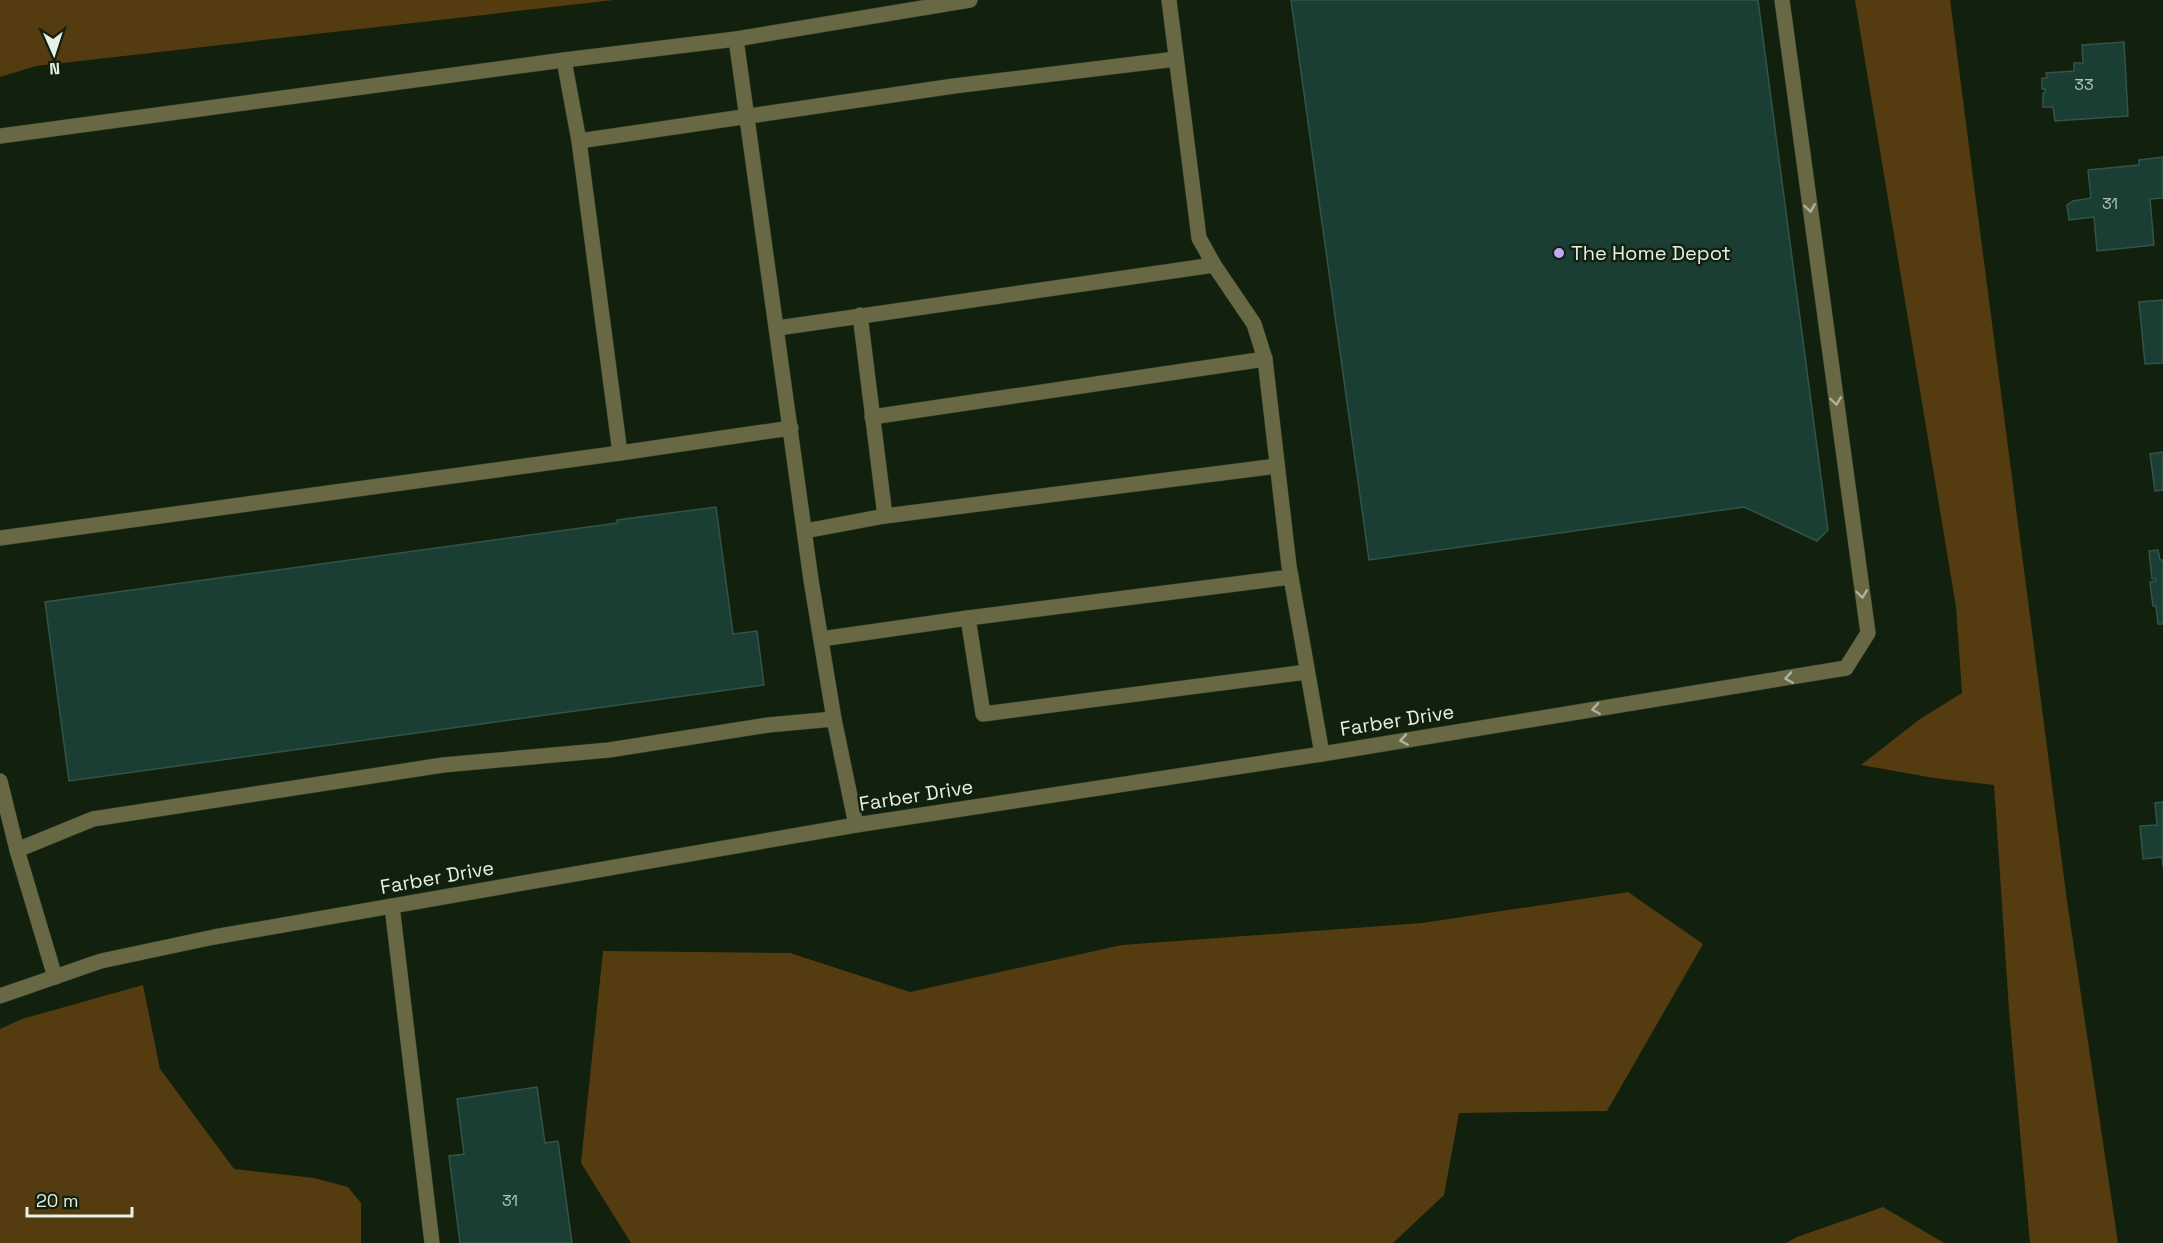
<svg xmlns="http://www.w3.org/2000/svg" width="2163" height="1243" font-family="'Space Grotesk',sans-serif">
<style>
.forest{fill:#553b10}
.building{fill:#1b3e34;stroke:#335349;stroke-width:1.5}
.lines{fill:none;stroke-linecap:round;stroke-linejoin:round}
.lane-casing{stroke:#303e2c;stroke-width:16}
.street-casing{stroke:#303e2c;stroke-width:16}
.lane{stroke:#686845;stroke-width:15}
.street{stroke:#686845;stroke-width:15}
.oneway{stroke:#adb39c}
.poi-dot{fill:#c1a8f3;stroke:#12210e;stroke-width:2}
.labels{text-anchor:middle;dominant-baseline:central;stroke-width:5;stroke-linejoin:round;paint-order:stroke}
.number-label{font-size:16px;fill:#b3c4b7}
.poi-label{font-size:20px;fill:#e6f0e3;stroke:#12210e;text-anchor:start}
.street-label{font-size:20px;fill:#e6f0e3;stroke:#12210e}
</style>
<rect width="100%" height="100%" fill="#12210e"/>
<g class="forest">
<path d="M0,0H614L36,66L0,77Z"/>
<path d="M1855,0H1950L2067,901L2118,1243H2030L2009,1010L1994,785L1934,778L1861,765L1920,719L1962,693L1956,607Z"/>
<path d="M1628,892L1703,944L1607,1111L1459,1113L1444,1195L1393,1243H631L581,1163L603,951L790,953L910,992L1122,945L1422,923Z"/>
<path d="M143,985L160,1069L234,1169L314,1178L348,1187L361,1203V1243H0V1029L22,1019Z"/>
<path d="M1883,1207L1944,1243H1786L1797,1237Z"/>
</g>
<g class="building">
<path d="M1291,0H1758L1828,530L1817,541L1744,507L1369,560Z"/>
<path d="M2124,42L2128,116L2055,121L2053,107H2043V93H2045V89H2042V78H2047L2046,73L2074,71V63H2083L2082,45Z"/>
<path d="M2163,157V198L2150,199L2154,245L2097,251L2094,217L2069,220L2067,205L2073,201L2091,198L2088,170L2139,165V160Z"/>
<path d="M2163,300V363L2145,364L2139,302Z"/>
<path d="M2163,452V490L2155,491L2150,454Z"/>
<path d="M716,507L733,634L757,631L764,685L69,781L45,602L617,523V520Z"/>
<path d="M2158,550L2160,560H2163V624H2158L2156,606H2153L2150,582L2156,581V579H2152L2149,551Z"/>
<path d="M2163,802V867L2162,857L2143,859L2140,826L2157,825L2155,803Z"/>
<path d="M537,1087L545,1143L558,1141L572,1243H460L449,1156L464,1154L457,1099Z"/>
</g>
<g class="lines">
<g class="lane-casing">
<g id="lane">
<path d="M1169,0L1199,238L1214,265L1254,324L1265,359L1289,566L1322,754"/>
<path d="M1782,0L1868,633L1846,668"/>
<path d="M736,39L811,580L834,719"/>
<path d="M564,60L579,141L954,86L1176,59"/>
<path d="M0,136L564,60L736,39L970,0"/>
<path d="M579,141L620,453L791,428"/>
<path d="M860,315L885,516"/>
<path d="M778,328L1214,265"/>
<path d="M872,417L1265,359"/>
<path d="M805,531L885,516L1277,466"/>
<path d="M0,538L620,453"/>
<path d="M968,618L1291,577"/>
<path d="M821,639L968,618L983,714L1307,672"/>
<path d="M0,781L17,850"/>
<path d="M392,906L432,1243"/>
<path d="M55,977L17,850L93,819L443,765L609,750L768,725L834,719L856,825"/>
</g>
</g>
<g class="street-casing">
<path id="street" d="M0,996L101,961L214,937L856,825L1322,754L1846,668"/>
</g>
<use href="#lane" class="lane"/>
<use href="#street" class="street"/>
</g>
<defs><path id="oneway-chevron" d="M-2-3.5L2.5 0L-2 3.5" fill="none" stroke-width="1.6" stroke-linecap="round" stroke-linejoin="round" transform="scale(1.5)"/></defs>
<g class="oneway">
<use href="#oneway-chevron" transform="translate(1810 208) rotate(82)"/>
<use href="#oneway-chevron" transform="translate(1836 401) rotate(82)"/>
<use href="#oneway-chevron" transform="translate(1862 594) rotate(82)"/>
<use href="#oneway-chevron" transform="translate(1789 678) rotate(171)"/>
<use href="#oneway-chevron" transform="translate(1596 709) rotate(171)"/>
<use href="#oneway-chevron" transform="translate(1404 740) rotate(171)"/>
</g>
<circle class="poi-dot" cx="1559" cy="253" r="6"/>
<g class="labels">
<g class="number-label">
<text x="2084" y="84">33</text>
<text x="2110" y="203">31</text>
<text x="510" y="1200">31</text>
</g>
<g class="poi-label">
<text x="1571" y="253">The Home Depot</text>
</g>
<g class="street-label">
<text transform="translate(1397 720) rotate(-9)">Farber Drive</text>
<text transform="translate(916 795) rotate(-9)">Farber Drive</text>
<text transform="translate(437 877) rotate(-10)">Farber Drive</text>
</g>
</g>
<g transform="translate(54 54) rotate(177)" stroke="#12210e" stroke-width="4.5" paint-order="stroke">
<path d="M0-4.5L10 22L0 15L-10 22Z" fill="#e6f0e3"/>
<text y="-9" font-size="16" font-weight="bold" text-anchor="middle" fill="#e6f0e3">N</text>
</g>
<path d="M27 1207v9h105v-9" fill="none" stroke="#e6f0e3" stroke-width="3"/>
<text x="36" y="1207" font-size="18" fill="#e6f0e3" stroke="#12210e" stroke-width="4.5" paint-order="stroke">20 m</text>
</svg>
